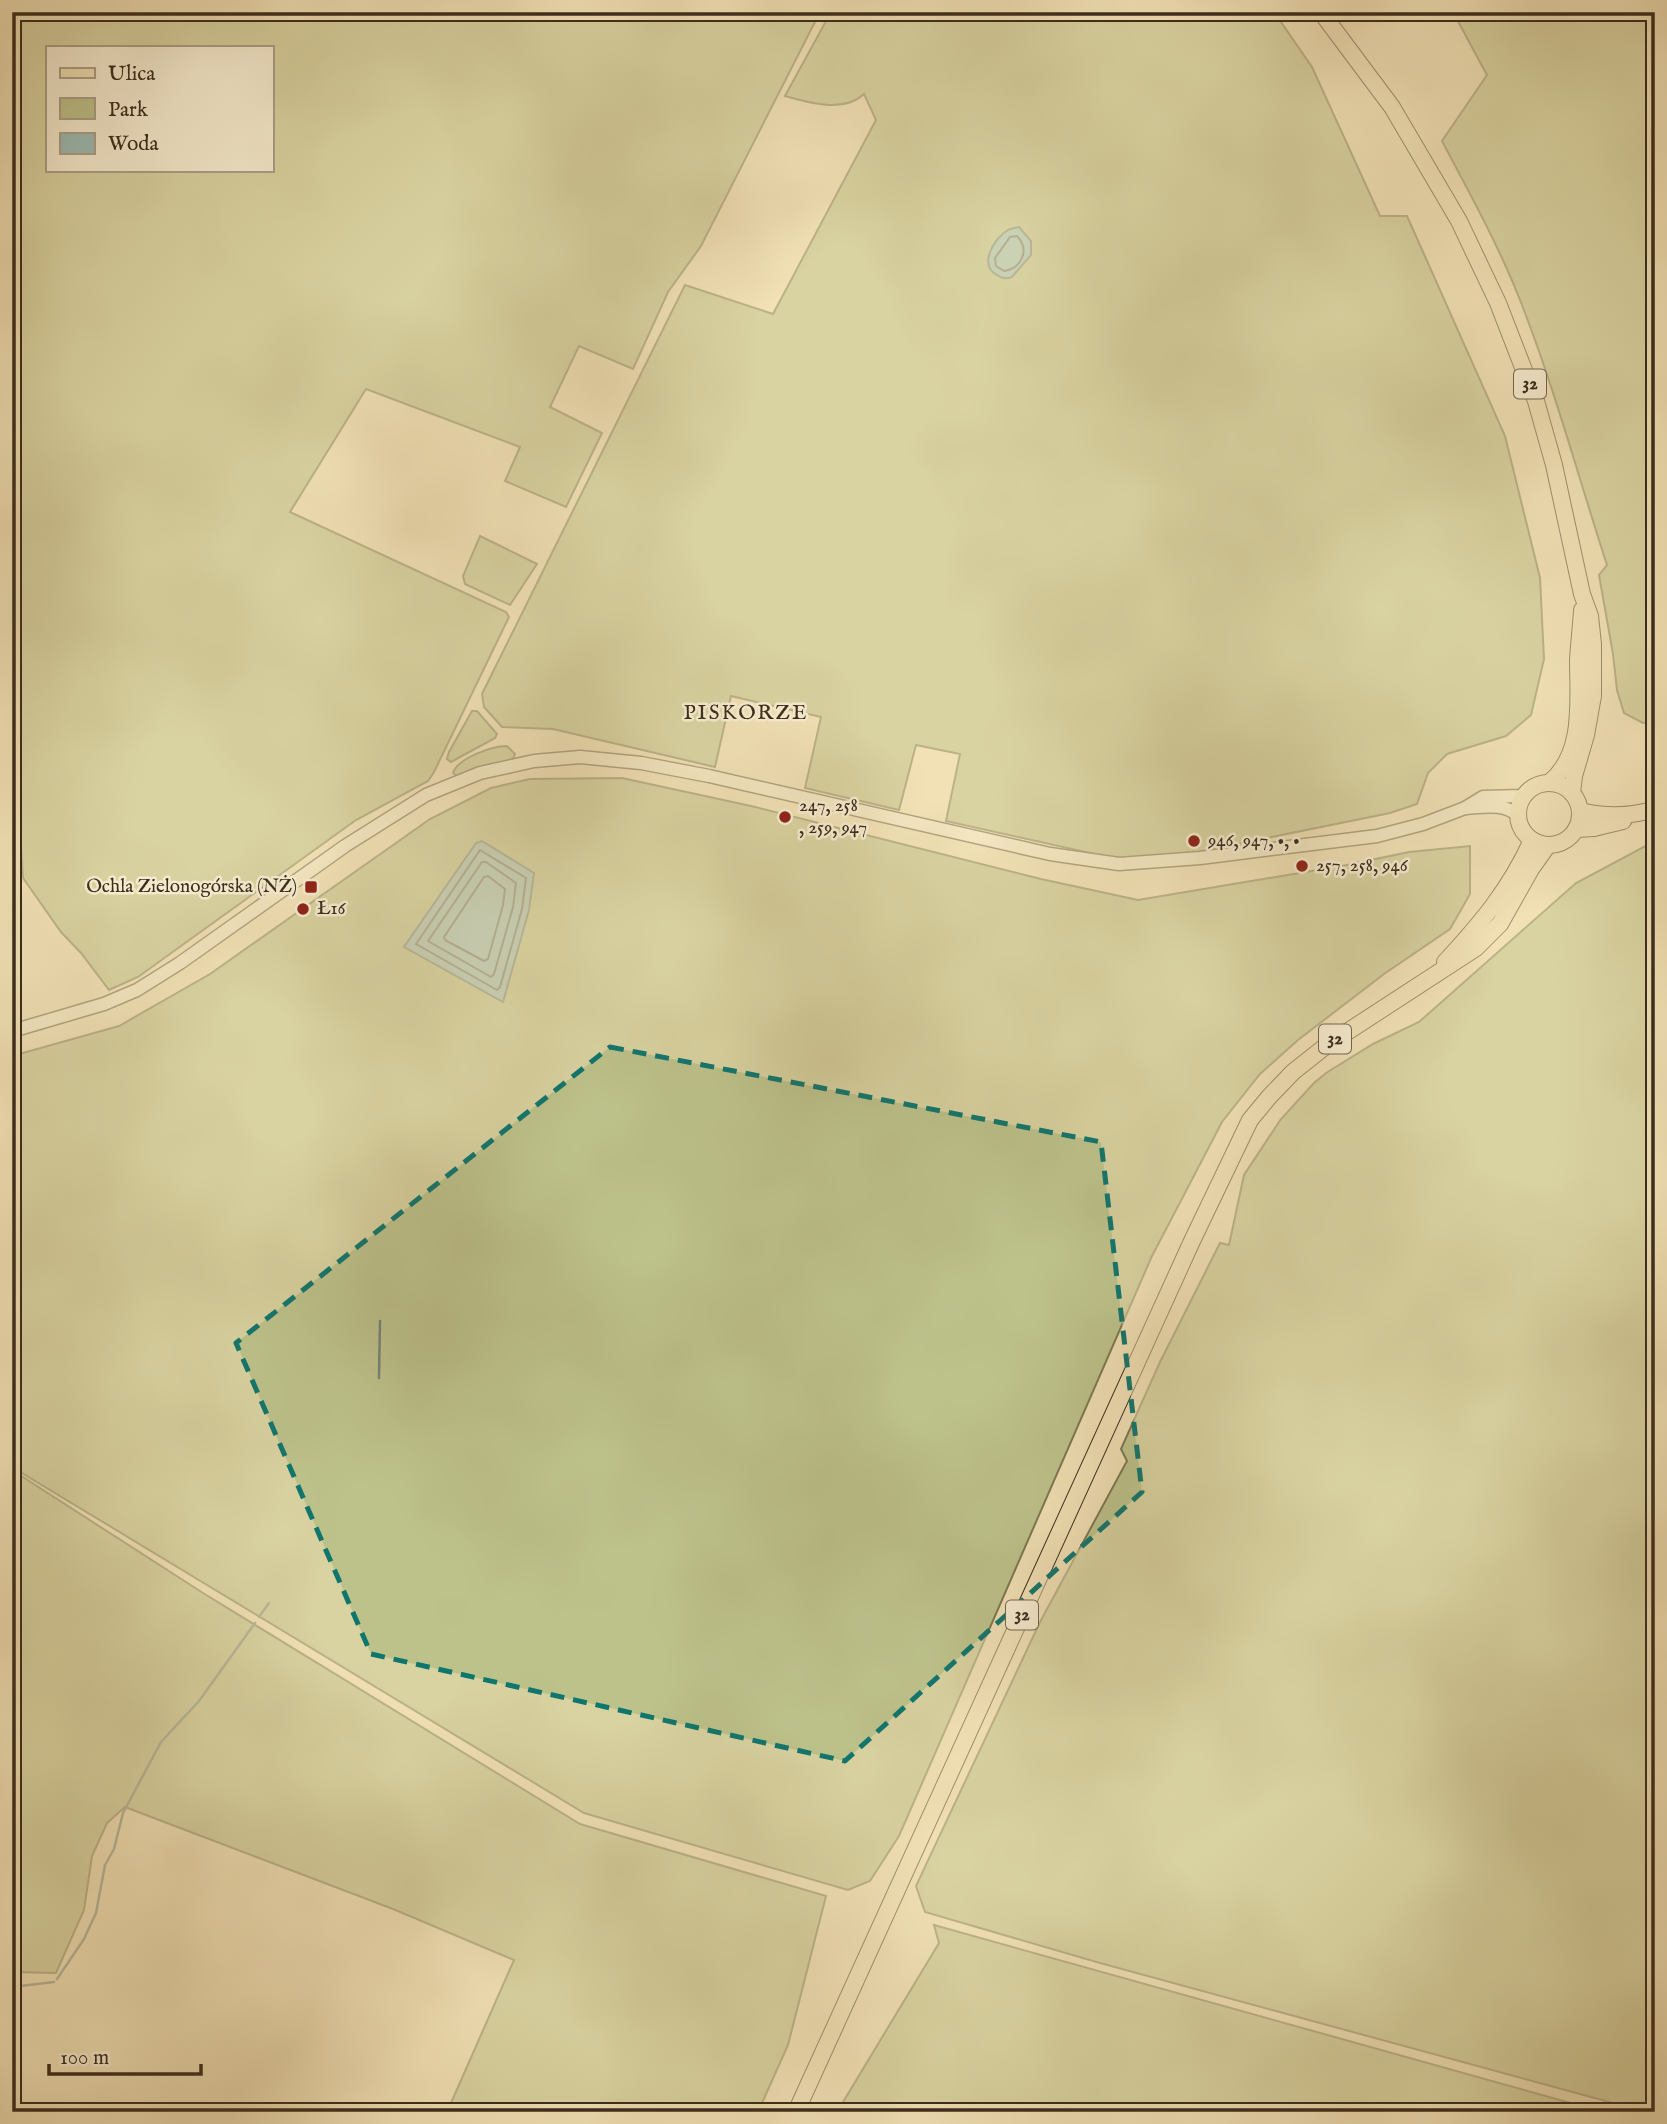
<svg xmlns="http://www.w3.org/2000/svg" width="1667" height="2124" font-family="'IM FELL English',serif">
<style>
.green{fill:#bdc28b;stroke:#7c7854;stroke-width:2;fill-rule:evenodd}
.water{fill:#9cbcb5;stroke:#758378;stroke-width:2}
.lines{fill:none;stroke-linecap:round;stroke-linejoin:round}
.shore{stroke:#6c7469;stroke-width:2}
.stream{stroke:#758378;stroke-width:2.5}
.minor-casing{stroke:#685a43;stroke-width:15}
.major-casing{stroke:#3b2d1d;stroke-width:18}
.minor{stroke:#f6eccf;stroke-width:12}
.major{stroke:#f1e1b5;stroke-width:16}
.marked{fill:none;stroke:#0f766e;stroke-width:5;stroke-dasharray:14 9;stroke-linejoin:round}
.poi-dot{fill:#8f2418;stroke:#f6eccf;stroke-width:2.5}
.labels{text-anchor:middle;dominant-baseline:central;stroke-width:5;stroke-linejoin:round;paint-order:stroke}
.shield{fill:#f6eccf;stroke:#736652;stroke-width:2}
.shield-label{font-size:18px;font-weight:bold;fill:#3b2d1d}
.poi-label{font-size:19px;fill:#3b2d1d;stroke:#f6eccf;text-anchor:start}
.neighbourhood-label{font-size:21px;letter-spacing:2px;fill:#3b2d1d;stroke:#f6eccf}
</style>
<rect width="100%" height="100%" fill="#f1e1b5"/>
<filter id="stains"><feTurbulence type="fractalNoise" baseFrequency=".00286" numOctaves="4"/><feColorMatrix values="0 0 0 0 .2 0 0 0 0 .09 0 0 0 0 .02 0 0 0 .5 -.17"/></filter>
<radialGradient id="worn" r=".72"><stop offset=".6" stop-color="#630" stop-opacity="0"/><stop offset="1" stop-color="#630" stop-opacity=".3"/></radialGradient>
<g class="green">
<path d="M12,12H820L701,246L668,292L633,369L579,346L550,407L602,433L566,507L505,481L520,447L366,389L290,512L506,612L509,617L434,772L428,781L356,820L138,977L109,990L81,953L61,932L23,878L21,846L12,842ZM47,47H271V170H47Z"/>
<path d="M831,12H1274L1312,67L1380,216H1407L1505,436L1540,578L1544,659L1531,715L1506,736L1447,754L1428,773L1417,804L1390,813L1139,864L946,821L960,754L916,745L899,810L805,788L821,717L731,696L715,767L553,729L502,727L484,707L482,694L685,285L773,314L876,120L864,94C844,113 809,103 785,96Z"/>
<path d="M1453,12H1655V722L1643,723L1624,713L1617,690L1613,654L1599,575L1607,565C1579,479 1555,390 1522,305C1500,248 1470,194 1442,141L1487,75Z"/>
<path d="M480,536L537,564L510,605L465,584L463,576Z"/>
<path d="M472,711H477L497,734L495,738L451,762L447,759L449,752Z"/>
<path d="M507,746L515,754L513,759L457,776L453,773C458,758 492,746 507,746Z"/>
<path d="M622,778L751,806L1041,879L1138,900L1347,865L1409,852L1470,846V894L1450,929L1384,974L1298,1040L1260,1074L1222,1122L1152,1256L899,1836L870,1881L848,1890L584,1813L12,1467V1056L119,1026L210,974L430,819L491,788L530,779Z"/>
<path d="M1655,841V2112H1646L1100,1963L925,1912L916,1886L1040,1622L1127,1461L1121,1449L1160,1362L1220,1243L1229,1245L1244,1175L1281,1119L1314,1083L1326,1073L1373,1044L1419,1022L1576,883Z"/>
<path d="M12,1470L203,1593L580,1824L826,1896L788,2045L758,2112H447L514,1960L393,1909L125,1807L107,1823L92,1856L84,1910L56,1973L12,1972Z"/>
<path d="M934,1925L1603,2112H837L939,1943Z"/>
</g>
<g class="water">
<path d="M1019,227L1031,241V255L1012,277C1006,279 1003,279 997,275C978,265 994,238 1008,230C1012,228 1015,228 1019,227Z"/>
<path d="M482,841L534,873L529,910L503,1002L404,947L476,843Z"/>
</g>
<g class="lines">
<g class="shore">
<path d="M1017,236C1030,250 1022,268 1004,271L996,266L995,258L1010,237Z"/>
<path d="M480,850L526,878L522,909L500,987L497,990L416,944Z"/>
<path d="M482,862H486L516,883L513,907L494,974L491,977L428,941Z"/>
<path d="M488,876L505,889L503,905L488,959L484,961L445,940L444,937L484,877Z"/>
</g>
<g class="stream">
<path d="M379,1378L380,1321"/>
<path d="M259,1617L269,1603"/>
<path d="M57,1979L84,1939L96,1913L105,1865L114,1849L123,1813L161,1742L199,1701L255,1623"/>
<path d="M12,1987L54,1982"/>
</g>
<g class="minor-casing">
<g id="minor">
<path d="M1465,808C1483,807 1506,802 1519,817"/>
<path d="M12,1031L104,1004L137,990L180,963L345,846L426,795L480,773L534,761L580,757L641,763L709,776L1050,854L1119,864L1200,858L1377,836L1423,824L1465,808L1483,797L1521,796L1527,793"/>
</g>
</g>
<g class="major-casing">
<g id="major">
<path d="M1321,12L1392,107L1459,221L1498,303L1536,401L1554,465L1582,594L1590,616L1593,644V696L1586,735L1574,776L1572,793"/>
<path d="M1549,783C1585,754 1578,700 1578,660C1579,643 1581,627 1582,610"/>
<circle cx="1549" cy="814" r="31"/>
<path d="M1580,811C1606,817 1630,817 1655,809"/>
<path d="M1576,829L1594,828L1623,821"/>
<path d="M1445,962C1481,923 1510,889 1532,840"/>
<path d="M796,2112L1192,1241L1250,1120L1269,1097L1293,1072L1327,1045L1476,948L1500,924L1531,869L1548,845"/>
</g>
</g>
<use href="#minor" class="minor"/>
<use href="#major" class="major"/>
</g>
<path d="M0 0H1667V2124H0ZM610,1047L1101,1142L1142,1492L845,1761L371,1654L236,1343Z" fill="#f1e1b5" fill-opacity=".55" fill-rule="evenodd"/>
<path class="marked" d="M610,1047L1101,1142L1142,1492L845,1761L371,1654L236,1343Z"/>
<g class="poi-dot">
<circle cx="785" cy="817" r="7"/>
<circle cx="1194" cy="841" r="7"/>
<circle cx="1302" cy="866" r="7"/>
<rect x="304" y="880" width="14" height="14" rx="3.5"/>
<circle cx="303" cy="909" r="7"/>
</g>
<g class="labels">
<g class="shield">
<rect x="1514" y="369.5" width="32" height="29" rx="5"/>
<rect x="1319" y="1024.5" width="32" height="29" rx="5"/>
<rect x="1006" y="1600.5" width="32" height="29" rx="5"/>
</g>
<g class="shield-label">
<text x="1530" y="384">32</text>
<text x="1335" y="1039">32</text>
<text x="1022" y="1615">32</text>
</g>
<g class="poi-label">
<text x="799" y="806">247, 258<tspan x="799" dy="22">, 259, 947</tspan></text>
<text x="1208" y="841">946, 947, •, •</text>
<text x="1316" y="866">257, 258, 946</text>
<text x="297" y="887" text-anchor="end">Ochla Zielonogórska (NŻ)</text>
<text x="317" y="909">Ł16</text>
</g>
<g class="neighbourhood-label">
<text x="746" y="713">PISKORZE</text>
</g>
</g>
<rect width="1667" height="2124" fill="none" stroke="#f1e1b5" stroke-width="42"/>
<rect x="14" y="14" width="1639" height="2096" fill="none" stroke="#3b2d1d" stroke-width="3.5"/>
<rect x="21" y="21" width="1625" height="2082" fill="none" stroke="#3b2d1d" stroke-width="2"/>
<rect x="46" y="46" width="228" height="126" fill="#f6eccf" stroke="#aba088" stroke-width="2"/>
<rect x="60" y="68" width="35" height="10" fill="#f1e1b5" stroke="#aba088" stroke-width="2"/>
<text x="108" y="80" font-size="21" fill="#3b2d1d">Ulica</text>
<rect x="60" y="98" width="35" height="21" fill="#bdc28b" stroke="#aba088" stroke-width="2"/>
<text x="108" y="116" font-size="21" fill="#3b2d1d">Park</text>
<rect x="60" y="133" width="35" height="21" fill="#9cbcb5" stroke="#aba088" stroke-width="2"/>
<text x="108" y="150" font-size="21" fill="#3b2d1d">Woda</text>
<path d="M49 2064v10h152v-10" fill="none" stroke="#3b2d1d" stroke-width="3.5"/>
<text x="60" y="2064" font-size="21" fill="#3b2d1d" stroke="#f6eccf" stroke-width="5" paint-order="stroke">100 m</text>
<rect width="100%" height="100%" filter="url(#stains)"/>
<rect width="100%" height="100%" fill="url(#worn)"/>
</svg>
